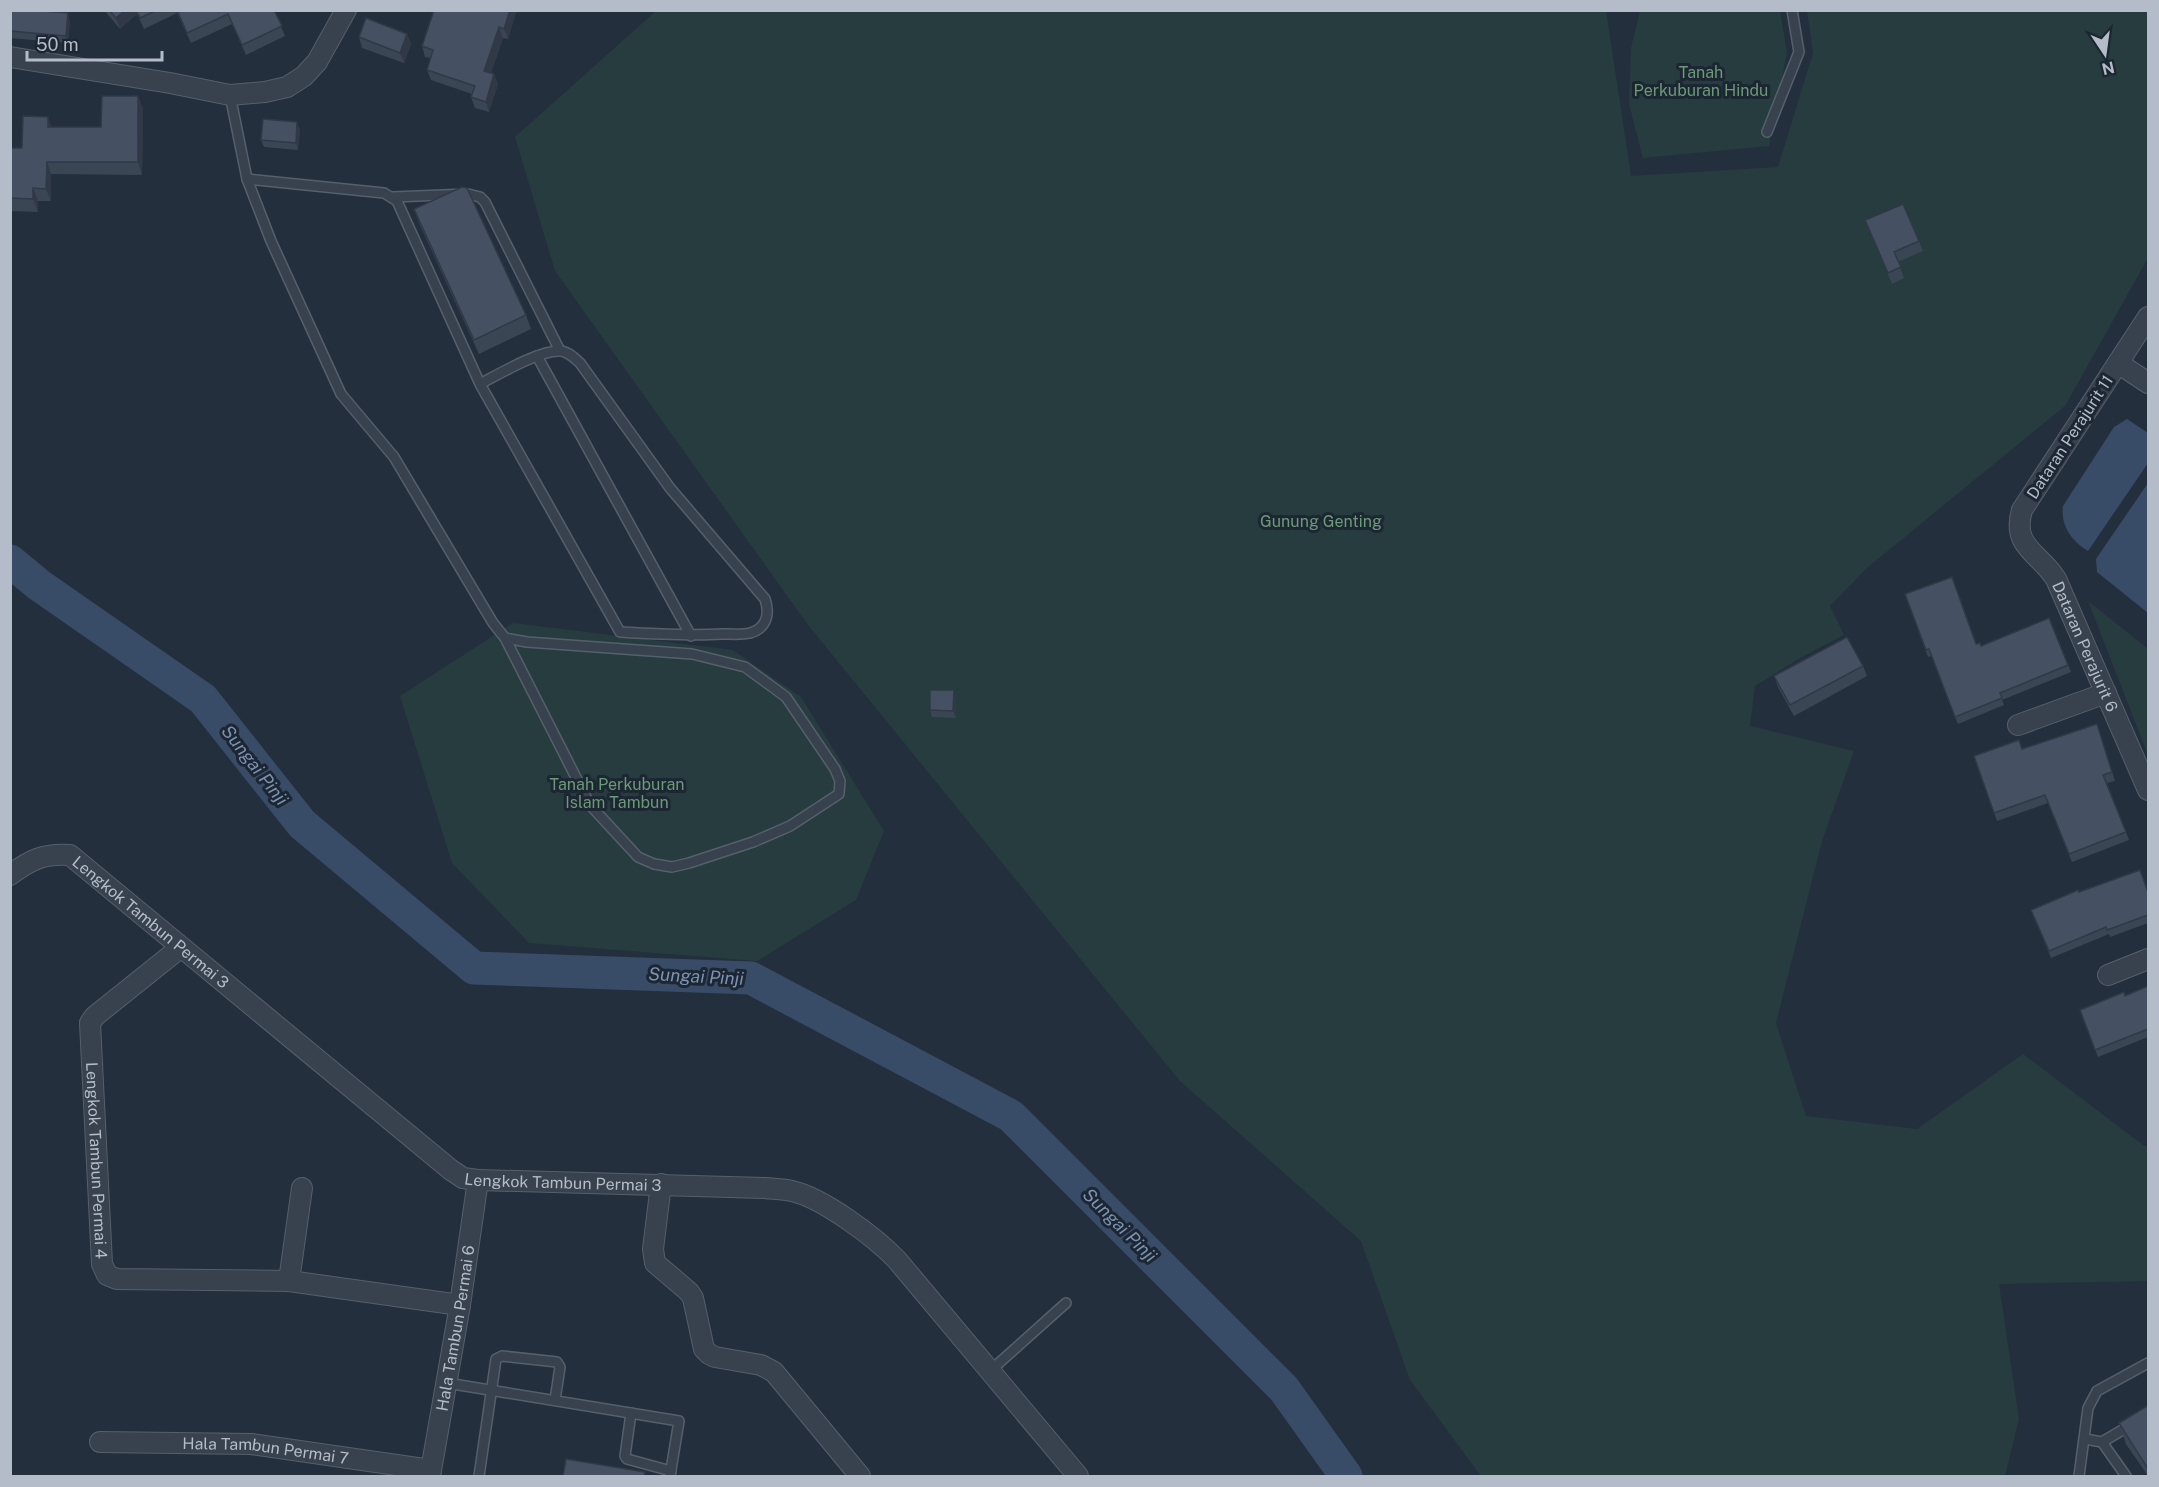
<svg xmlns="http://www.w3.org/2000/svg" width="2159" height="1487" font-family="'Public Sans',sans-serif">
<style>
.green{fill:#263c3f}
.water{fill:#394c67}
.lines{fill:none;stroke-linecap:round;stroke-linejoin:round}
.river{stroke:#394c67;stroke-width:33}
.service-casing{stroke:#565f6c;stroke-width:12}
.minor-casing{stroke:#565f6c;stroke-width:22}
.service{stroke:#38414e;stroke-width:9}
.minor{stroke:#38414e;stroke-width:20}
.wall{fill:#3b4654}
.shaded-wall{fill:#303945}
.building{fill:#455162;stroke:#303945;stroke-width:1.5}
.labels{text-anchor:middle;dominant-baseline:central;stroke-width:6;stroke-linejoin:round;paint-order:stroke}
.park-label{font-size:16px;fill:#6b9a76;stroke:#1d2633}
.street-label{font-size:16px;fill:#b4bcc9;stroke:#1d2633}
.water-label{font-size:18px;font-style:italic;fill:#7c92b1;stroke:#1d2633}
</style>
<rect width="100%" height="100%" fill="#242f3e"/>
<g class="green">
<path d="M1606,10L1631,176L1778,167L1813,53L1807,11H2148V258L2065,406L1868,567L1830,606L1844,635L1802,657L1755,686L1750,726L1854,751L1822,841L1776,1023L1806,1116L1917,1129L2023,1054L2143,1145L2148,1147V1281L1999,1284L2019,1419L2005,1476H1481L1410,1380L1361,1241L1180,1081L808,625L555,271L515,137L656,11Z"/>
<path d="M1640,11H1780L1787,52L1769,146L1643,158L1629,104L1631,48Z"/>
<path d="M2088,601L2148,649V755Z"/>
<path d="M513,623L733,650L801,697L884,831L856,900L757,961L529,943L452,863L400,696Z"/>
</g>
<g class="water">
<path d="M2127,419L2148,433V463L2088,551C2072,542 2060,525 2063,506L2114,427Z"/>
<path d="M2148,483V613L2097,572L2096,559Z"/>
</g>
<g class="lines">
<path class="river" d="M10,561L39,585L203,699L302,824L474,968L751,978L1011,1116L1284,1389L1346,1476"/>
<g class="service-casing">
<g id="service">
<path d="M230,95L247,179L271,241L341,394L394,457L493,623L505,638L527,642L692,654L745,667L786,697L835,769L840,781L839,794L790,826L753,842L689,863L672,867L654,864L638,857L590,805L505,638"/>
<path d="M1767,132L1799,52L1792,10"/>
<path d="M247,179L384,193L397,201L480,384L620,632C654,634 688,636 722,634C731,634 742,635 750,633C767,628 770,614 765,599L670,488L580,363C574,358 568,351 560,351C540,350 499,374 480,384"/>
<path d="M393,197L468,194L480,197L485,202L560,351"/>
<path d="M537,356L691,636"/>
<path d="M990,1371L1066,1303"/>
<path d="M447,1383L679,1421L670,1476"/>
<path d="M631,1413L625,1456L627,1459L671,1471"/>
<path d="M2085,1439L2102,1442L2148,1415"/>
<path d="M2102,1442L2126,1476"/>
<path d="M479,1476L496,1359L502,1356L557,1362L560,1367L555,1400"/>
<path d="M2079,1476L2088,1408L2097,1391L2148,1363"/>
</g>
</g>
<g class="minor-casing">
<g id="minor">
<path d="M10,57L170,83L230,95L265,92L287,87L304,76L317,62L346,10"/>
<path id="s1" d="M2148,317L2022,510C2011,547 2040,553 2056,579L2148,790"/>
<path d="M2118,363L2148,383"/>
<path d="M2018,725L2106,693"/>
<path id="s2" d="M10,875C30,860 44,853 70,855L451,1170L463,1178L478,1180L765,1188C774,1189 783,1189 792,1191C823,1198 875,1237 897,1260L1078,1476"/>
<path id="s3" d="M180,948L95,1016L90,1023L102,1264L107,1275L117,1279L289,1281L460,1305"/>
<path d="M2108,975L2148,959"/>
<path d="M661,1184L653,1249L655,1263L689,1292L693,1298L704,1349L709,1354L715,1357L761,1365L774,1372L860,1476"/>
<path d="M289,1281L302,1188"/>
<path id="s4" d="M100,1442L251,1444L431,1470"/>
<path id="s5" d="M430,1476L460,1305L478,1180"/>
</g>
</g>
<use href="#service" class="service"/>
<use href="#minor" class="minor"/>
</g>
<g class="wall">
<path d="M10,10L70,21L68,43L10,38Z"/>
<path d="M104,10H274L285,36L246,55L232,24L191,43L177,13L144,29L137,14L120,29Z"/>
<path d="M427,10H516V12L508,39L503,38L491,73L498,84L489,112L475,108L471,97L472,94L431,80L427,70L431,58L425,57L422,46L433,13Z"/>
<path d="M407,34L411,44L404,63L362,48L359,37Z"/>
<path d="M138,96L143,109L142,175L51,174V201H38V212L10,211V148H22L52,127H101Z"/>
<path d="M300,129L298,150L264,147L261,140Z"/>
<path d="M414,209L526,315L531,329L479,354L419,223Z"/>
<path d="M1865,220L1919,241L1923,251L1898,262L1904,278L1892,284Z"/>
<path d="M1905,594L1976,644L1981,646L2049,618L2071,672L2002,700L2004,705L1958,724L1931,656L1928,657Z"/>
<path d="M1863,666L1867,676L1794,716L1778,687L1774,676Z"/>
<path d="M956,697V718L932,717L930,710Z"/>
<path d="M2097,724L2115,781L2107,783L2129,840L2072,862L2048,803L1997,821L1974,756L2022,749Z"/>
<path d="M2079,892H2148V923L2110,937L2109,934L2051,958L2034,917Z"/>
<path d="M2148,986V1037L2098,1057L2080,1010L2125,996Z"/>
<path d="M2148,1407V1476L2126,1444L2119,1423Z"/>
</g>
<g class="shaded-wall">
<path d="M125,10H136L137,14L120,29L116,18Z"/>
<path d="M510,10H516V12L508,39L504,29Z"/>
<path d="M68,13L70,21L68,43L66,36Z"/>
<path d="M499,27L503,38L488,81L484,71Z"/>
<path d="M407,34L411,44L404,63L400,53Z"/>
<path d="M494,74L498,84L489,112L486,102Z"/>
<path d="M138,96L143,109L142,175L138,162Z"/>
<path d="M48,117L53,130L48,127Z"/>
<path d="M297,122L300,129L298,150L296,143Z"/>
<path d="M47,162L51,174V201L46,189Z"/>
<path d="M33,188L38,201V212L33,199Z"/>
<path d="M954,690L956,697V718L953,711Z"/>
</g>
<g class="building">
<path d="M10,10H30L68,13L66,36L10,31Z"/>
<path d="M109,10H125L116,18Z"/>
<path d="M136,10H157L140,18Z"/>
<path d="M177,10H274L282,26L242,45L228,14L187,33Z"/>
<path d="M434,10H510L504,29L499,27L484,71L494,74L486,102L471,97L475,86L427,70L433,50L422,46Z"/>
<path d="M366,18L407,34L400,53L359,37Z"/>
<path d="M102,96H138V162H47L46,189L33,188V199L10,198V148H22L23,116L48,117V127H101Z"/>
<path d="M263,119L297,122L296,143L261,140Z"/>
<path d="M462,187L467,188L526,315L474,340L414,209Z"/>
<path d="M1903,204L1919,241L1894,252L1901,267L1888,273L1865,220Z"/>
<path d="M1952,577L1976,644L1980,643L1981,646L2049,618L2068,665L2000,693L2002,698L1955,717L1929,649L1926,650L1905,594Z"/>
<path d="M1847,637L1863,666L1790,705L1774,676Z"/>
<path d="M930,690H954L953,711L930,710Z"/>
<path d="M2097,724L2112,772L2103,775L2126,832L2069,854L2045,795L1994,813L1974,756L2019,740L2022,749Z"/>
<path d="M2140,870L2148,892V915L2107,930L2106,927L2049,951L2031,910L2078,890L2079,892Z"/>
<path d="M2148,986V1029L2095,1050L2080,1010L2124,992L2125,996Z"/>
<path d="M2147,1406L2148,1407V1469L2119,1423Z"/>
<path d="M566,1459L645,1472L644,1476H563Z"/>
</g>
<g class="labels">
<g class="park-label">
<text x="1701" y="72">Tanah<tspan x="1701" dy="18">Perkuburan Hindu</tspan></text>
<text x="1321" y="521">Gunung Genting</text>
<text x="617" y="784">Tanah Perkuburan<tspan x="617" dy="18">Islam Tambun</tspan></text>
</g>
<g class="street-label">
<text transform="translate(2070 437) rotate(-57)">Dataran Perajurit 11</text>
<text stroke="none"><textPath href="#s1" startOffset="386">Dataran Perajurit 6</textPath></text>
<text stroke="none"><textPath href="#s2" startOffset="170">Lengkok Tambun Permai 3</textPath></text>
<text stroke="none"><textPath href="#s3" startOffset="255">Lengkok Tambun Permai 4</textPath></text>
<text stroke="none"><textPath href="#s2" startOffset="674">Lengkok Tambun Permai 3</textPath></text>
<text stroke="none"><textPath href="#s5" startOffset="150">Hala Tambun Permai 6</textPath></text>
<text stroke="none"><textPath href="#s4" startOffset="166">Hala Tambun Permai 7</textPath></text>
</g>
<g class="water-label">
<text transform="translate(255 765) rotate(52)">Sungai Pinji</text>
<text transform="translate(696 976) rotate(3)">Sungai Pinji</text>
<text transform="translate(1120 1225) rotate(45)">Sungai Pinji</text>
</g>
</g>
<rect width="2159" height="1487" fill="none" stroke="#b4bcc9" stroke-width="24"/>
<g transform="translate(2105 54) rotate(167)" stroke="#1d2633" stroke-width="4.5" paint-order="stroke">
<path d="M0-4.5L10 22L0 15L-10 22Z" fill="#b4bcc9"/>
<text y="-9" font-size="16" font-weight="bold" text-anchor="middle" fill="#b4bcc9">N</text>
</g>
<path d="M27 51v9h135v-9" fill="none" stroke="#b4bcc9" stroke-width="3"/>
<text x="36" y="51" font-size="18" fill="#b4bcc9" stroke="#1d2633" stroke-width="4.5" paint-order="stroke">50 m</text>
</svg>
